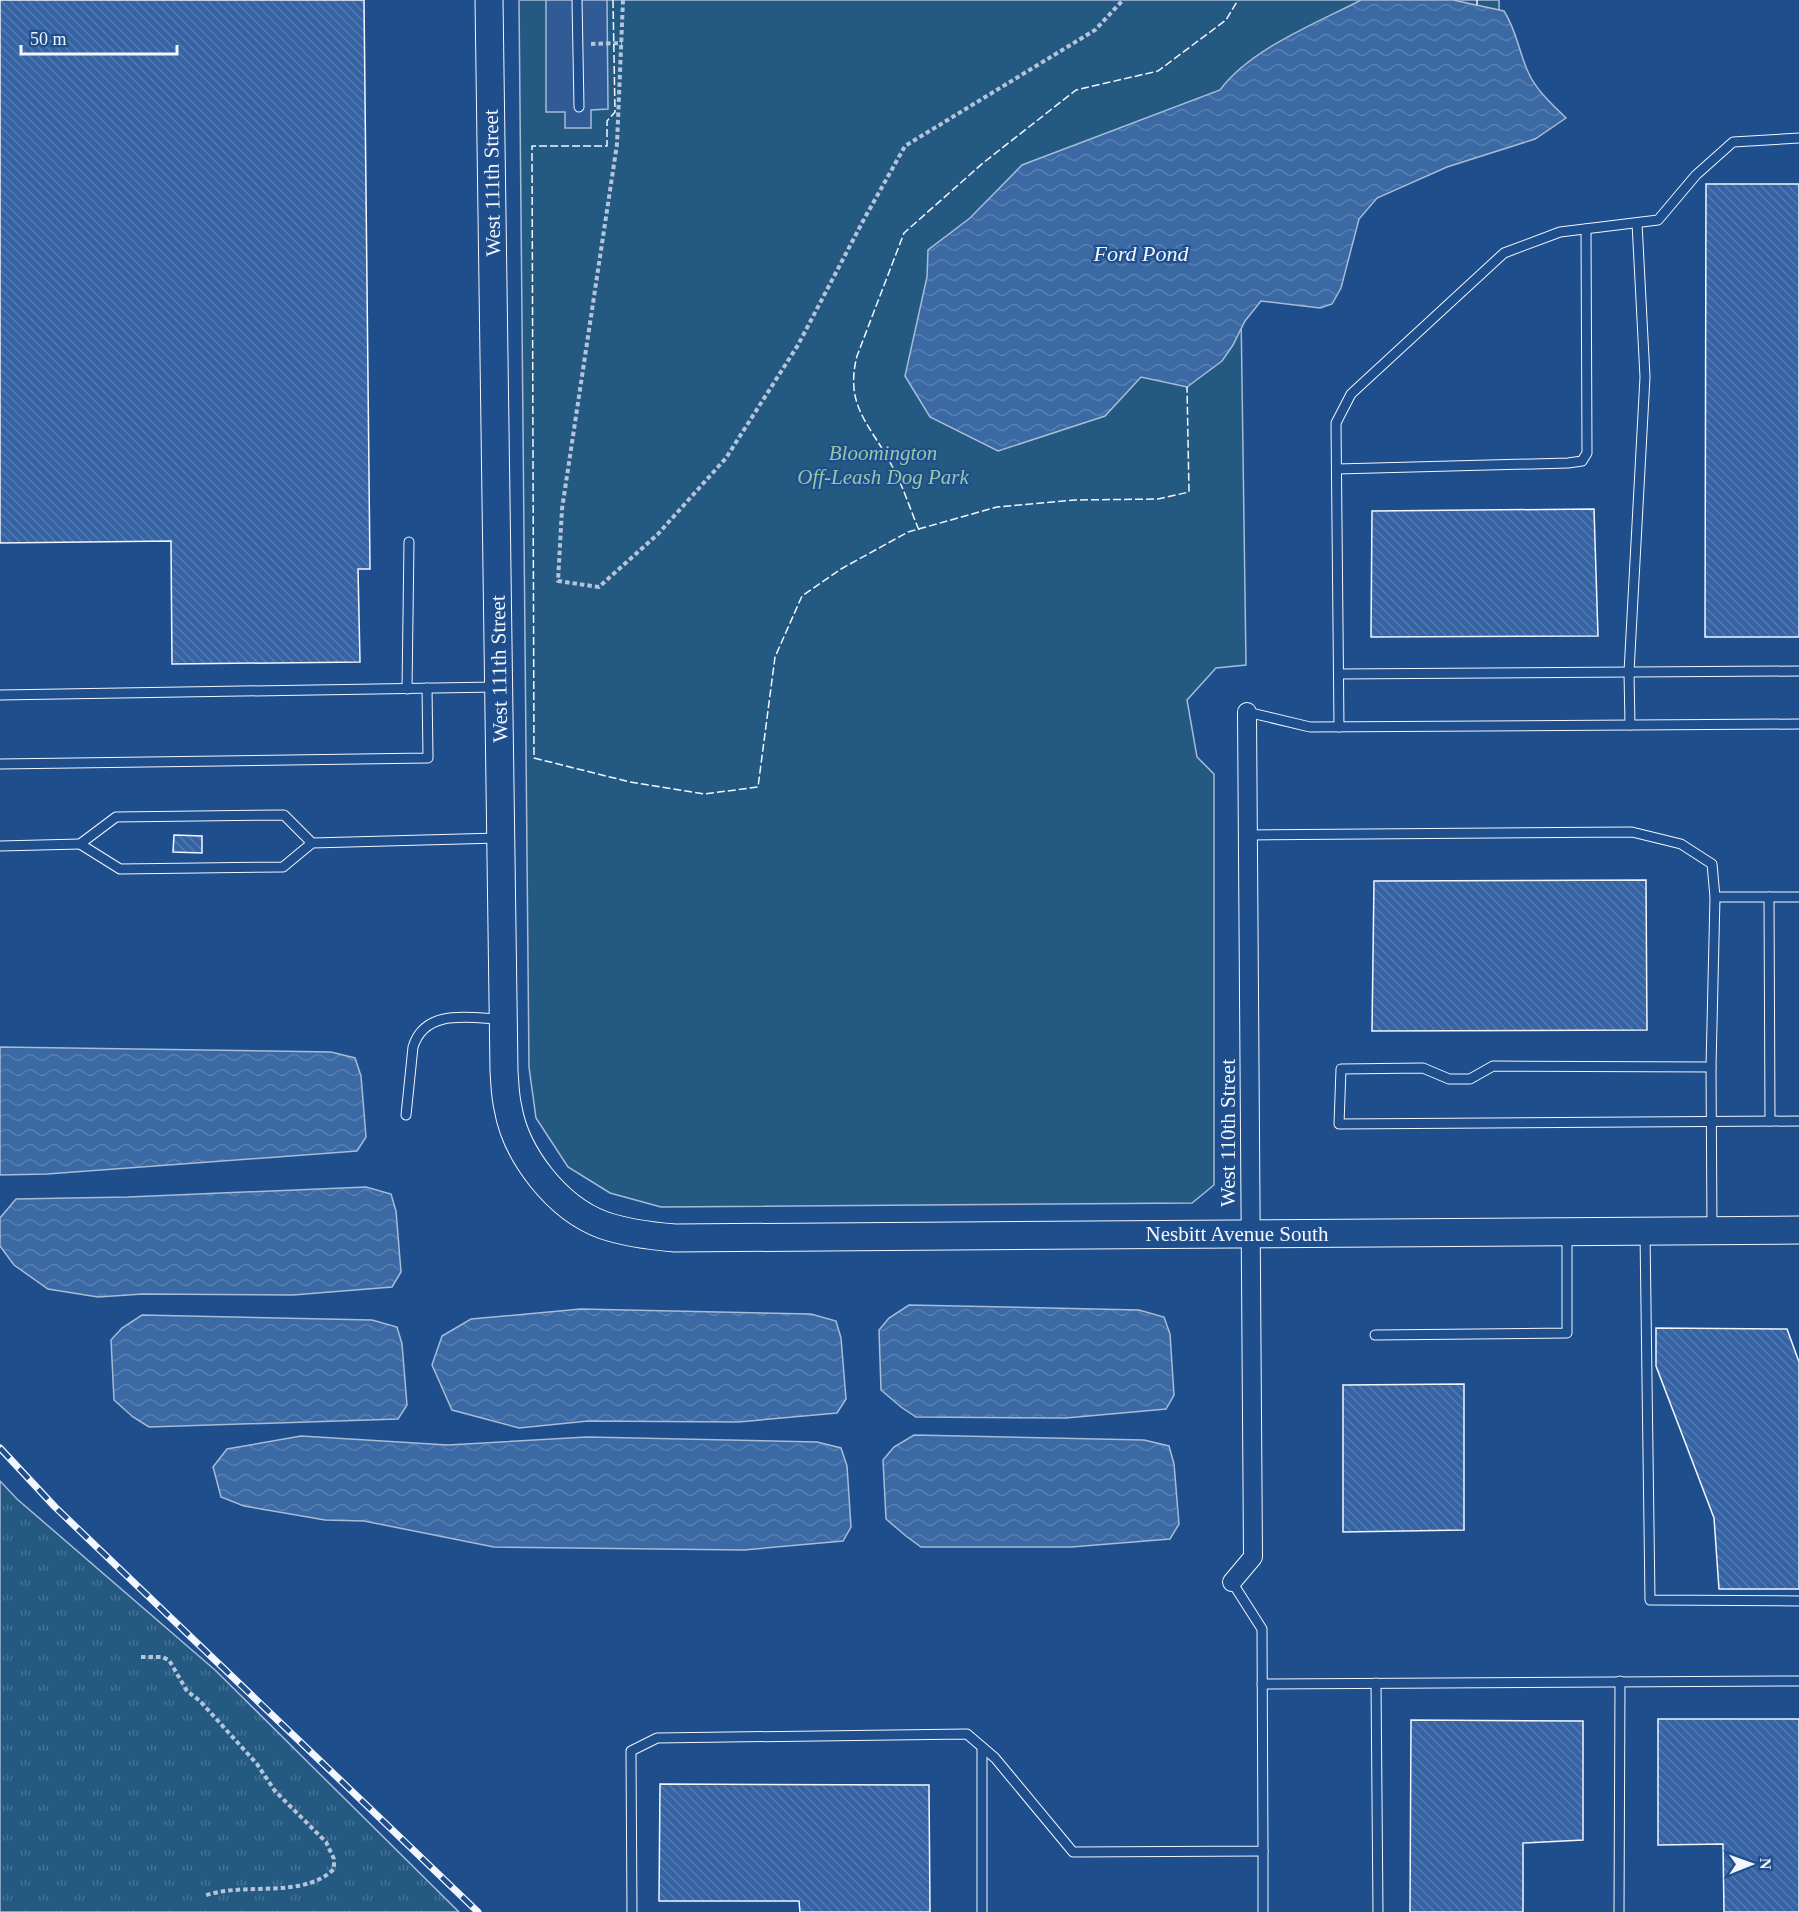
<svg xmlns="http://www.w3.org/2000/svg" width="1799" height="1912" font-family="Georgia,serif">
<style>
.grass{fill:url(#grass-tufts);stroke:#a8bbd7;stroke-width:1.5}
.green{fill:#245a82;stroke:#a8bbd7;stroke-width:1.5}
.parking{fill:#305b95;stroke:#a8bbd7;stroke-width:1.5}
.water{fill:url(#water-waves);stroke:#a8bbd7;stroke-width:1.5}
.building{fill:url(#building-back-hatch);stroke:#f2f6ff;stroke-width:1.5}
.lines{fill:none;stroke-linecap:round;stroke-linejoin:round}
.lane-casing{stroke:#f2f6ff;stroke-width:11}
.street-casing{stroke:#f2f6ff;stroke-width:20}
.secondary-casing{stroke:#f2f6ff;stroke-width:29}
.path{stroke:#b3c4dc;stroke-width:4;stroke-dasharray:4.5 3;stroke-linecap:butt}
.lane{stroke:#1f4e8c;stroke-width:9}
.street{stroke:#1f4e8c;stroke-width:18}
.secondary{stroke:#1f4e8c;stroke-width:27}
.rail-casing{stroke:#f2f6ff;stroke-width:7}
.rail{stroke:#1f4e8c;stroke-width:4.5;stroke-dasharray:14;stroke-linecap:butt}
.fence{stroke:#f2f6ff;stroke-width:1.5;stroke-dasharray:8 3;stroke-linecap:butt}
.labels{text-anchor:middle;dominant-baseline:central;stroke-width:4.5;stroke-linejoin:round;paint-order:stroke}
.street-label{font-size:21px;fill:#f2f6ff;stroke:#1f4e8c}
.park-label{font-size:21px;font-style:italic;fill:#97c8a6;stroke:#1f4e8c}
.water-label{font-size:22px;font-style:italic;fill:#f2f6ff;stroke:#1f4e8c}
</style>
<defs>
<pattern id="grass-tufts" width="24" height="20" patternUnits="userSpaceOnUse" patternTransform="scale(1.5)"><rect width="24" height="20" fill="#245a82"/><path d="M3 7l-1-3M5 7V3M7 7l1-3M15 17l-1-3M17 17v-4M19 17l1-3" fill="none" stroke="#447295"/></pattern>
<pattern id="water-waves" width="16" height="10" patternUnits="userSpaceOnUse" patternTransform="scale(1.5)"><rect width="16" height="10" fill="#3b69a3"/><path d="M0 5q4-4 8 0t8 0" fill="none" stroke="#587fb1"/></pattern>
<pattern id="building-back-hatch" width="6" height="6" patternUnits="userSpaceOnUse" patternTransform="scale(1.5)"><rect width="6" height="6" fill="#3563a3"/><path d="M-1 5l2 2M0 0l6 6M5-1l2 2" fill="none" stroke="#537ab1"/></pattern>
</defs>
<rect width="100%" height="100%" fill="#1f4e8c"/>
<path class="grass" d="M0,1481L17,1499L215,1670L459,1912H0Z"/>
<path class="green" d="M519,0H1499L1500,91L1238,98L1246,665L1216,668L1187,700L1197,757L1214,774V1185L1192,1203L661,1207L610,1193L568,1167L536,1118L529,1067Z"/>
<path class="parking" d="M546,0H607L608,109L591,110V128H565V112H546Z"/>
<g class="water">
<path d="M1361,0H1453L1504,11C1517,31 1519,53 1529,74C1537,91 1553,105 1566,118L1535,139L1447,167L1377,198L1359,219L1341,288L1332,304L1320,308L1261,301L1245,321L1233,345L1222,361L1187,387L1141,377L1105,416L998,451L930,417L905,376L927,277L928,250L970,218L1022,165L1220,90C1250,49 1317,23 1361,0Z"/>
<path d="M0,1047L331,1052L355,1058L361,1076L366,1137L357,1151L47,1174L0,1175Z"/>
<path d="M366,1187L391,1194L396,1211L401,1272L392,1287L293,1295L143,1294L98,1297L48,1289L14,1265L0,1246V1218L16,1199L128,1197Z"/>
<path d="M909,1305L1139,1310L1164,1317L1170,1334L1174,1395L1166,1409L1066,1418L916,1417L901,1407L881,1390L879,1330L889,1318Z"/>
<path d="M581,1309L811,1314L836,1321L841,1338L846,1399L837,1413L738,1422L588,1421L519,1428L452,1410L432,1365L442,1336L471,1319Z"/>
<path d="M142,1315L372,1320L397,1327L402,1344L407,1405L398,1419L149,1427L133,1417L114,1400L111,1340L122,1328Z"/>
<path d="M914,1435L1144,1440L1169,1446L1174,1464L1179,1524L1170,1539L1071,1547H921L906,1536L886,1519L883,1460L894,1447Z"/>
<path d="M301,1436L448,1445L587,1437L817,1442L841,1448L847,1466L851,1527L843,1541L744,1550L494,1547L364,1521L325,1520L244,1506L221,1497L213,1467L227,1449Z"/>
</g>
<g class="building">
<path d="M0,0H364L370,569H358L360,662L172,664L171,541L0,543Z"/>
<path d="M1706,184H1799V637H1705Z"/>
<path d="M1594,509L1598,636L1371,637L1372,511Z"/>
<path d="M174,835L202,836V853L173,852Z"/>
<path d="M1646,880L1647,1030L1372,1031L1374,881Z"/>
<path d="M1656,1328L1787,1329L1799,1362V1589H1719L1714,1518L1656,1366Z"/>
<path d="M1464,1384V1530L1343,1532V1385Z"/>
<path d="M1658,1719H1799V1912H1724L1723,1844L1658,1845Z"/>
<path d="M1411,1720L1583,1721V1840L1523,1843V1912H1410Z"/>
<path d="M660,1784L929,1785L930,1912H800L799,1901H659Z"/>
</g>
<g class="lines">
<g class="lane-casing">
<g id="lane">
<path d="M577,0L579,107"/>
<path d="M1337,469L1568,463L1582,461L1587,453L1586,229"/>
<path d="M1339,674L1799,671"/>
<path d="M407,689L409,542"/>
<path d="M0,695L496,687"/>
<path d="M1247,712L1310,727L1799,724"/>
<path d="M1630,725L1629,672L1645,377L1637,223"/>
<path d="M1339,727L1336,423L1351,394L1504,253L1560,232L1658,220L1696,175L1733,142L1799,138"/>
<path d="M0,764L428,758L427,688"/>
<path d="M1248,835L1632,832L1681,844L1712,864L1715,897L1711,1067L1493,1066L1470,1079H1449L1423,1068L1341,1069L1339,1124L1799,1121"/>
<path d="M312,843L283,867L120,869L80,844L116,817L284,815L312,843L498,838"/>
<path d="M0,846L80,844"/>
<path d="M1715,897H1799"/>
<path d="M1769,897L1770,1121"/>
<path d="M1711,1067L1712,1227"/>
<path d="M406,1115L413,1047C425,1008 469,1018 501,1019"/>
<path d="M1645,1233L1650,1600L1799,1601"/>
<path d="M1375,1335L1567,1333V1234"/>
<path d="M1376,1683L1378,1912"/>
<path d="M1262,1684L1799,1681"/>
<path d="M982,1747V1912"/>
<path d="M632,1912L631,1751L657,1738L967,1734L995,1758L1073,1852L1263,1851L1262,1629L1232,1582"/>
<path d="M1263,1912V1851"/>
<path d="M1619,1912L1620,1681"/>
</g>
</g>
<g class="street-casing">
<path id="street" d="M1232,1582L1253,1557L1247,712"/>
</g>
<g class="secondary-casing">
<path id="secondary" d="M489,0L504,1071C505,1084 505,1096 508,1108C516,1155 557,1208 603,1225C626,1233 650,1236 675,1238L1799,1230"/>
</g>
<g class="path">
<path d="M623,0L617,144L562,509L558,581L599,587L658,534L726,458L798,345L863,221L905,146L1095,30L1123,0"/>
<path d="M591,44L622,43"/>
<path d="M141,1657H162L169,1660L187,1691L200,1701L257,1764L275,1791L326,1842L334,1859V1869C302,1900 244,1881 204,1896"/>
</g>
<use href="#lane" class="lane"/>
<use href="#street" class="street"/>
<use href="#secondary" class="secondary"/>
<g class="rail-casing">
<path id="rail" d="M0,1448L55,1507L478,1912"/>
</g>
<use href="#rail" class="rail"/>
<g class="fence">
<path d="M613,0L615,112L607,121V146H532L534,758L630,782L704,794L758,787L775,657L802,596L841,569L908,532L997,507L1075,500L1158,499L1189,492L1187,387"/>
<path d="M1477,0V5"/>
<path d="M919,530C910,509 903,486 892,466C871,425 844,407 857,356L904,233L983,163L1076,90L1158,71L1226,20L1238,0"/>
</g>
</g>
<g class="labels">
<g class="street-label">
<text transform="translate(492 183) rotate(-91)">West 111th Street</text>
<text transform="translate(499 669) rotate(-91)">West 111th Street</text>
<text transform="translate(1228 1133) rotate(-90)">West 110th Street</text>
<text x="1237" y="1234">Nesbitt Avenue South</text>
</g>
<g class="park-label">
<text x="883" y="453">Bloomington<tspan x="883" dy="24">Off-Leash Dog Park</tspan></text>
</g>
<g class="water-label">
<text x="1141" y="253">Ford Pond</text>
</g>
</g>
<g transform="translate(1751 1864) rotate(89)" stroke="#1f4e8c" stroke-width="4.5" paint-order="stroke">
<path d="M0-4.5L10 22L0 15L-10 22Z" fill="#f2f6ff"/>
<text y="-9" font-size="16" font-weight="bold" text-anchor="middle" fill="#f2f6ff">N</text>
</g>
<path d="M21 45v9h156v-9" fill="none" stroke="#f2f6ff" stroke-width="3"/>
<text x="30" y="45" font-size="18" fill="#f2f6ff" stroke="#1f4e8c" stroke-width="4.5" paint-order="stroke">50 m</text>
</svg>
